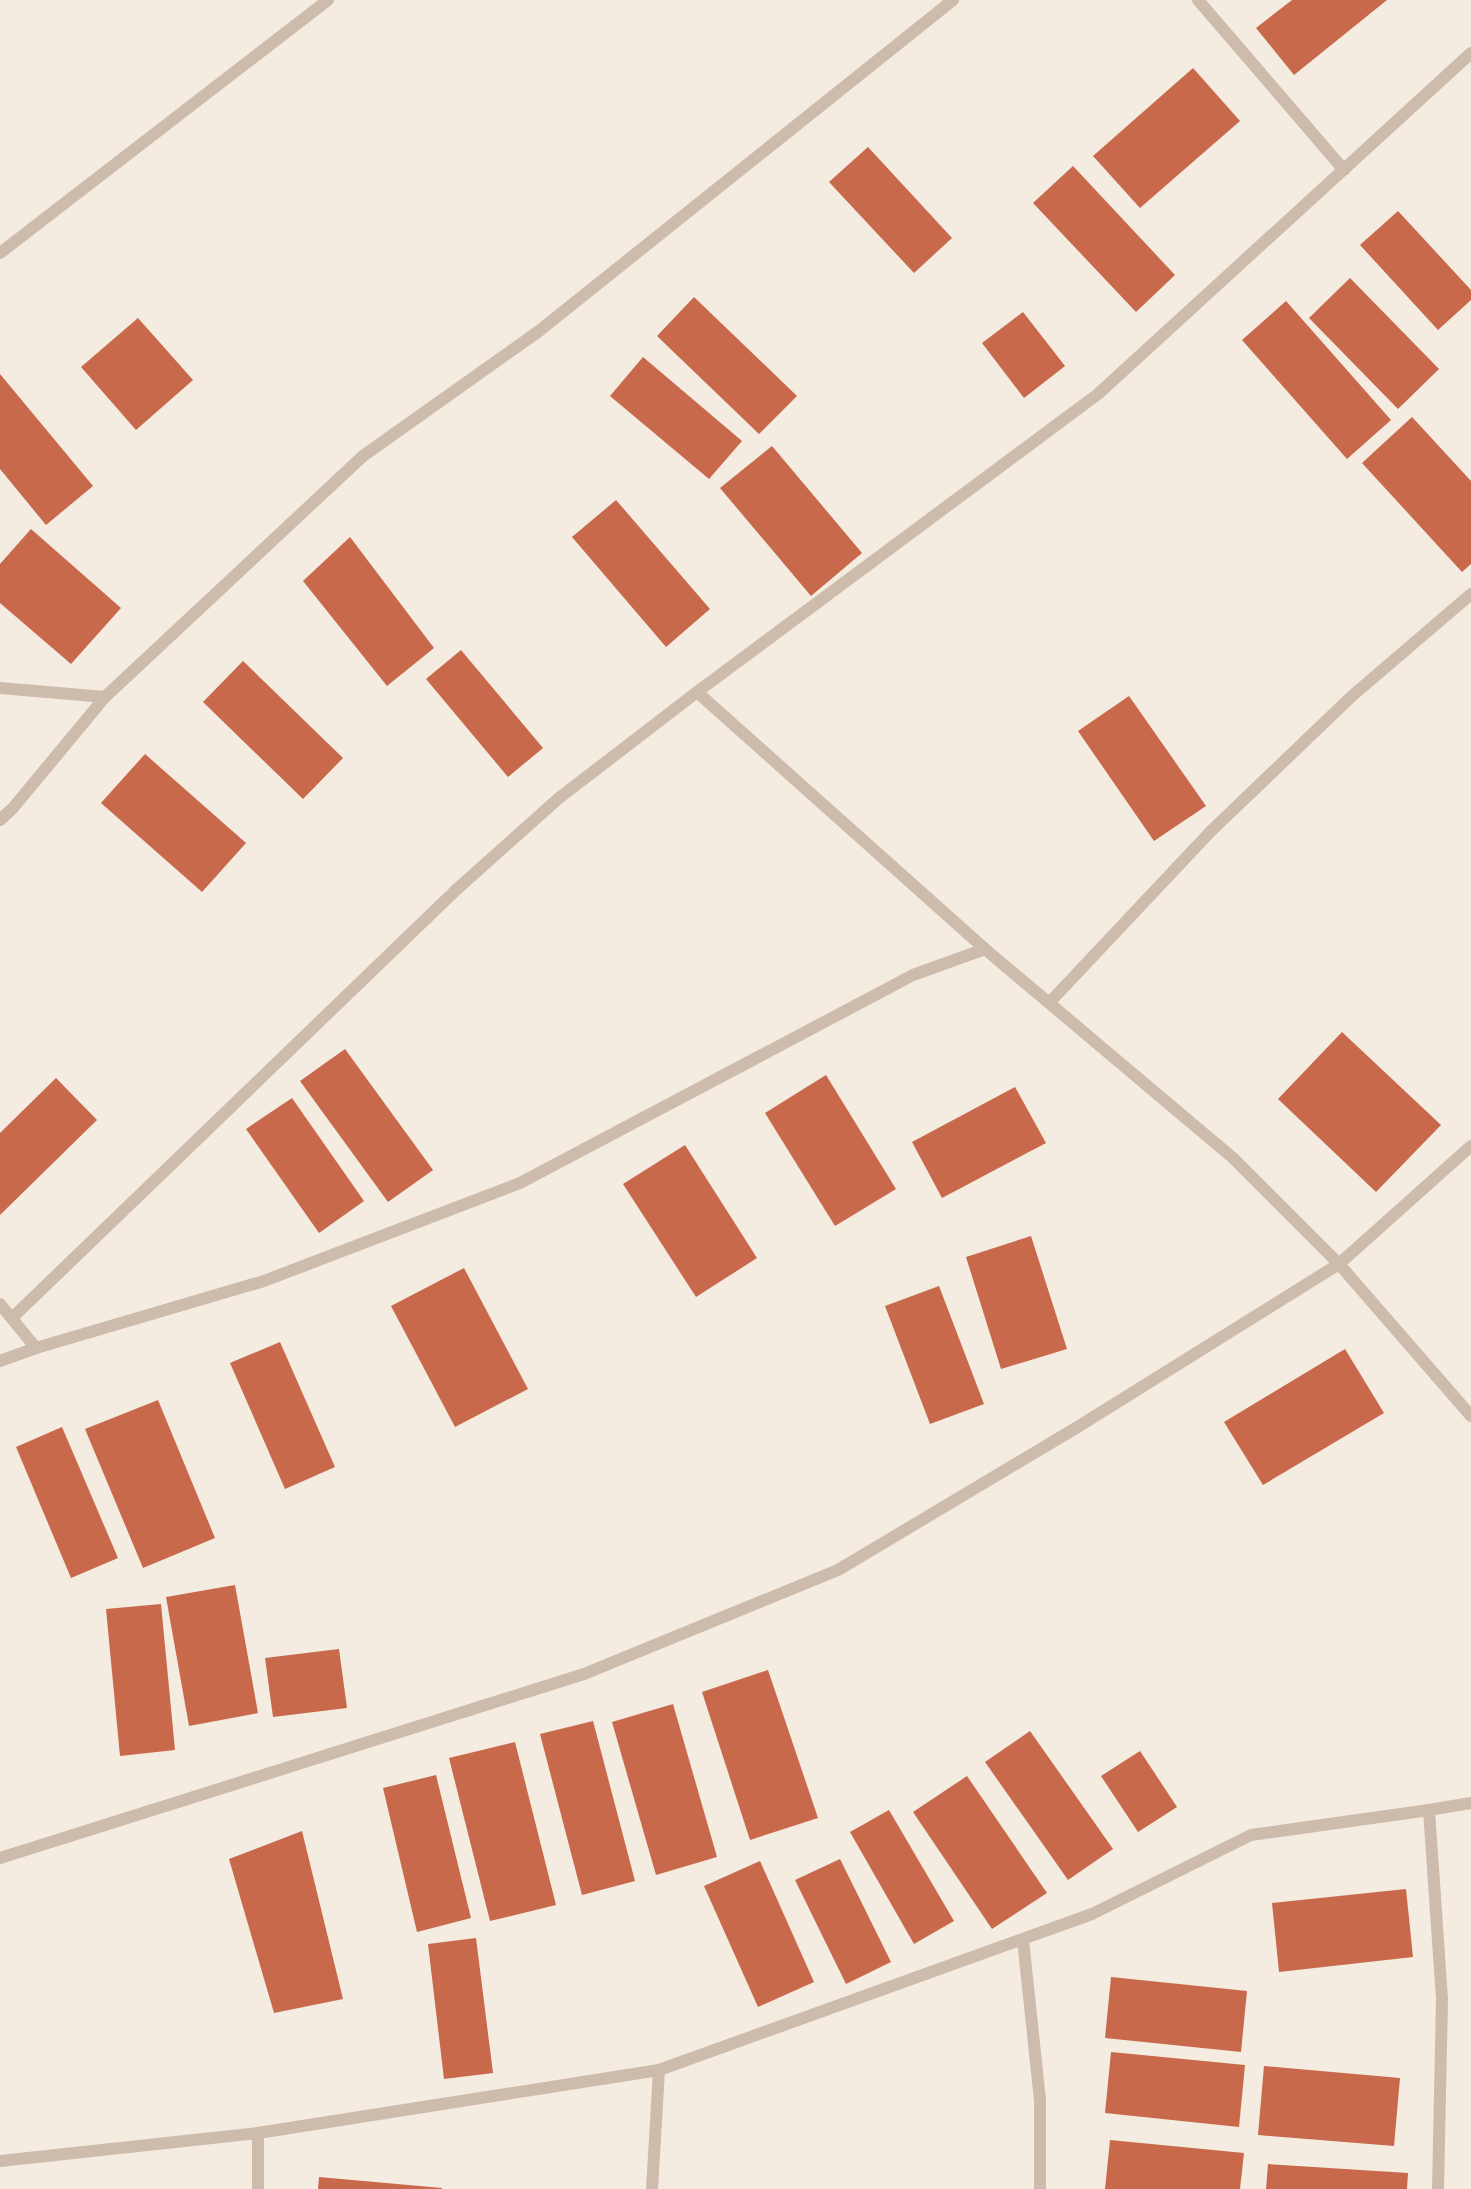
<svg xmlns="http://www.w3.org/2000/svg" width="1471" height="2189" font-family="'PT Sans Narrow',sans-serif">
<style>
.building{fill:#c8694b}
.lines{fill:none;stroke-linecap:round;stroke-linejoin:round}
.street{stroke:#cdbbac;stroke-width:12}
</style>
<rect width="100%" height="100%" fill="#f4ebe1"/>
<g class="building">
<path d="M1292,0H1387L1294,75L1256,28Z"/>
<path d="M1193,68L1240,121L1140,208L1093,156Z"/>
<path d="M868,147L952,238L914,273L829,182Z"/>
<path d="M1073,166L1175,275L1136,312L1033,203Z"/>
<path d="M1398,211L1471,290V300L1438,330L1360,245Z"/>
<path d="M1350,278L1439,369L1398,409L1309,318Z"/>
<path d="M694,297L797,396L759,434L657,336Z"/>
<path d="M1286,301L1391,420L1347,459L1242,340Z"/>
<path d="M1023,312L1065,366L1024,398L982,343Z"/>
<path d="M138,318L193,380L136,430L81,367Z"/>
<path d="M643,357L742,441L709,479L610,396Z"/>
<path d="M0,374L93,486L46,525L0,469Z"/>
<path d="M1412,417L1471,481V564L1462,572L1362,463Z"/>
<path d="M772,446L862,553L811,596L720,488Z"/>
<path d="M616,500L710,609L666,647L572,537Z"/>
<path d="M31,529L121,608L71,664L0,603V564Z"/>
<path d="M350,537L434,648L387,686L303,581Z"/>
<path d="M461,650L543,748L508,777L426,679Z"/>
<path d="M243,661L343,758L303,799L203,702Z"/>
<path d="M1129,696L1206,806L1154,841L1078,731Z"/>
<path d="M145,754L246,843L202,892L101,803Z"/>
<path d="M1342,1032L1441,1125L1376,1192L1278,1099Z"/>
<path d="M345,1049L433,1170L388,1202L300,1081Z"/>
<path d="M826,1075L896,1189L835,1226L765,1113Z"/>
<path d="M56,1078L97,1120L0,1215V1133Z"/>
<path d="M1015,1087L1046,1143L942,1198L912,1142Z"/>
<path d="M292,1098L364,1201L319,1233L246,1129Z"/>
<path d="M685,1145L757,1258L696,1297L623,1184Z"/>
<path d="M1031,1236L1067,1349L1001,1369L966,1257Z"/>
<path d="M464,1268L528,1389L455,1427L391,1306Z"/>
<path d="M939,1286L984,1404L930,1424L885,1306Z"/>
<path d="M280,1342L335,1467L285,1489L230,1363Z"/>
<path d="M1345,1349L1384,1413L1263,1485L1224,1422Z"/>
<path d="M158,1400L215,1538L143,1568L85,1429Z"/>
<path d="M62,1427L118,1558L71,1578L16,1447Z"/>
<path d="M235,1585L258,1713L189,1726L166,1597Z"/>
<path d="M161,1604L175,1750L120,1756L106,1609Z"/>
<path d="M339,1649L347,1708L273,1717L265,1658Z"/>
<path d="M768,1670L818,1818L750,1840L702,1692Z"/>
<path d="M673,1704L717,1857L656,1875L612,1722Z"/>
<path d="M593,1721L635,1881L582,1895L540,1734Z"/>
<path d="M1030,1731L1113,1849L1068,1880L985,1762Z"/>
<path d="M515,1742L556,1905L490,1921L449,1758Z"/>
<path d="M1140,1751L1177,1807L1138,1832L1101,1776Z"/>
<path d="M436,1775L471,1918L417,1932L383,1788Z"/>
<path d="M967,1776L1047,1893L992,1929L913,1812Z"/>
<path d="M889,1810L954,1921L914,1944L850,1832Z"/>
<path d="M302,1831L343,1999L274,2013L229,1859Z"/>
<path d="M840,1859L891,1962L846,1984L795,1880Z"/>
<path d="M760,1861L814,1982L758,2007L704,1886Z"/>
<path d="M1406,1889L1413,1957L1279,1972L1272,1903Z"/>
<path d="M476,1938L493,2073L444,2079L428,1944Z"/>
<path d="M1111,1977L1247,1991L1241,2052L1105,2038Z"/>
<path d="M1111,2052L1245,2065L1239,2127L1105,2113Z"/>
<path d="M1264,2066L1400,2078L1394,2146L1258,2135Z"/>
<path d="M1110,2140L1244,2153L1240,2189H1105Z"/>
<path d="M1268,2164L1408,2173L1407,2189H1266Z"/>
<path d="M319,2177L442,2188V2189H318Z"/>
</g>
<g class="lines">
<g class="street">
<path d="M1198,0L1344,170"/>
<path d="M1471,53L1098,394L697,692L985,949L1233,1158L1339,1264L1471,1416"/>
<path d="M0,253L328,0"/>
<path d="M0,688L105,697"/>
<path d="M0,820L13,808L105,697L363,456L539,331L953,0"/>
<path d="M1050,1002L1211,831L1352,696L1471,594"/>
<path d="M0,1304L36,1348"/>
<path d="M12,1318L456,890L559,798L697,692"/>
<path d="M0,1361L36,1348L264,1281L520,1183L913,975L985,949"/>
<path d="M1429,1810L1442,1999L1438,2189"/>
<path d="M0,1858L584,1674L838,1570L1076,1428L1339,1264L1471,1146"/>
<path d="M1023,1940L1040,2100V2189"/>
<path d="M0,2161L258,2133L659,2070L1092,1914L1251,1835L1429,1810L1471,1803"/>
<path d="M258,2189V2133"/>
<path d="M652,2189L659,2070"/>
</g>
</g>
</svg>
